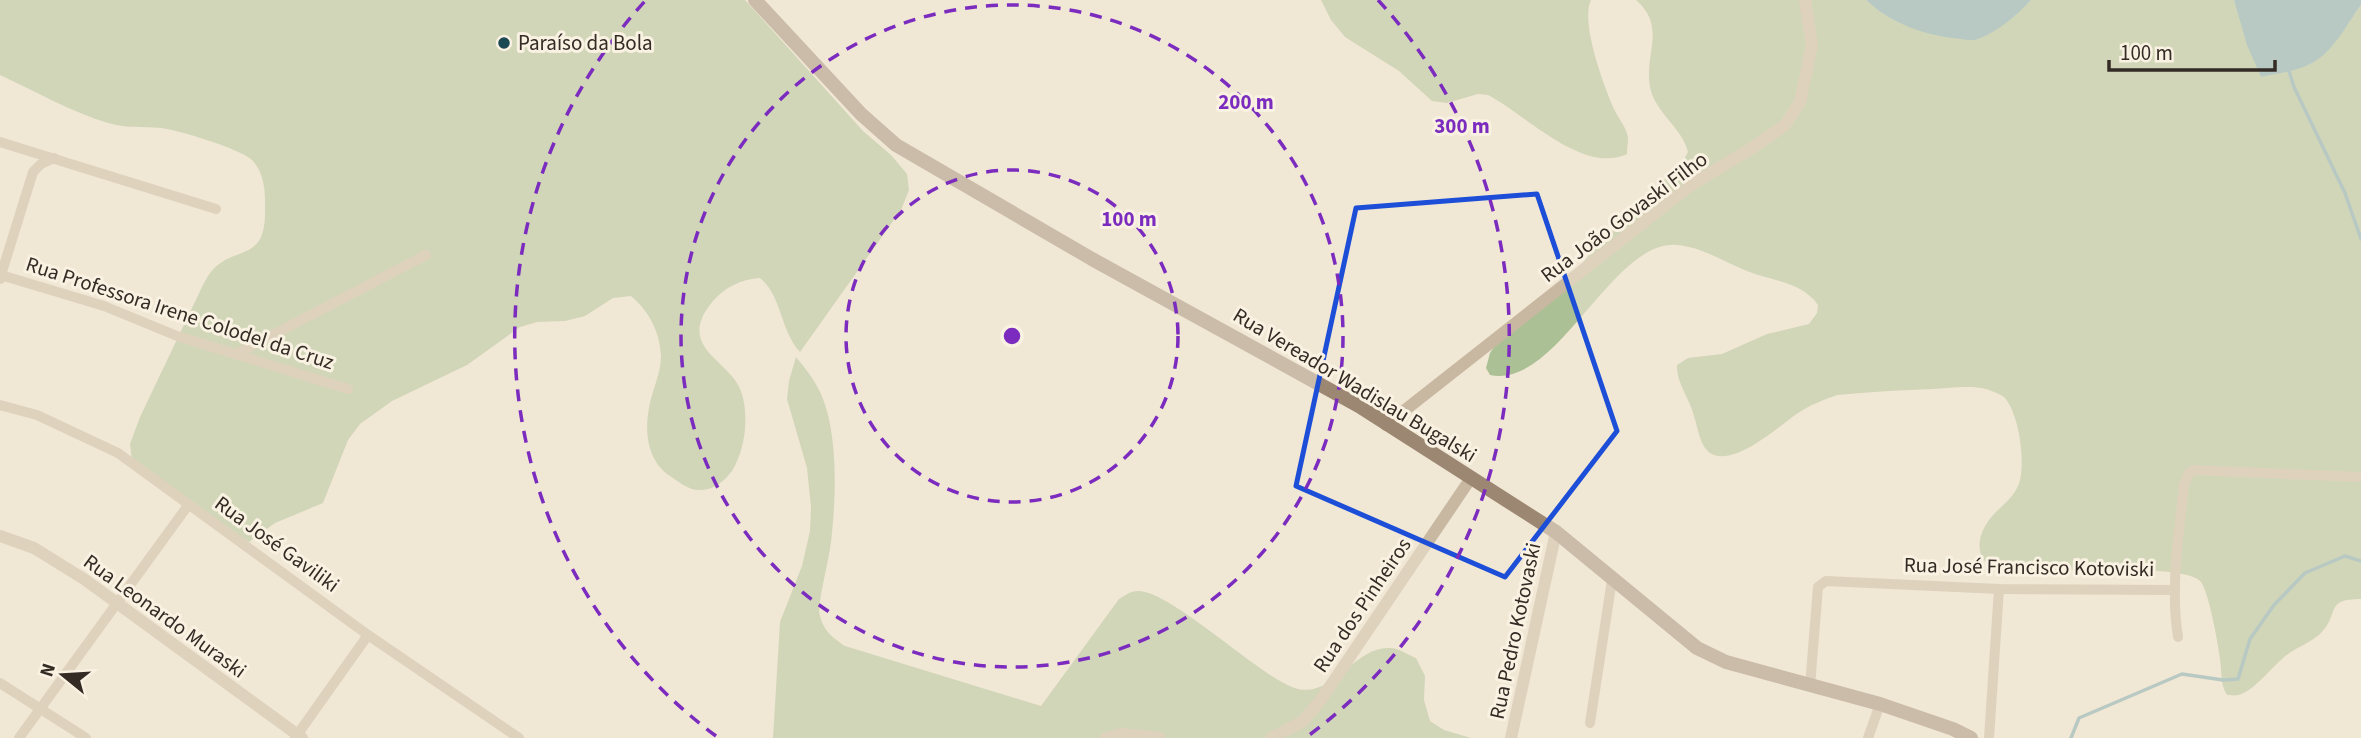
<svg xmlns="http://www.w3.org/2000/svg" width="2361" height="738" font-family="'Source Sans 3',sans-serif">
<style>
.green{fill:#acc095}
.water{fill:#73a5af}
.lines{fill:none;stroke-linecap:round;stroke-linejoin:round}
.stream{stroke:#73a5af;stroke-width:3.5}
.minor{stroke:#c9b8a1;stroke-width:10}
.tertiary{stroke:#c9b8a1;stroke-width:12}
.secondary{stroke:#9c8772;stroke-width:14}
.marked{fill:none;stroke:#1d4ed8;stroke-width:5;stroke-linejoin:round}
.ring{fill:none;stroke:#7b2cbf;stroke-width:3.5;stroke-dasharray:12 9}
.poi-dot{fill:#184955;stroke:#f9f1e1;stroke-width:2.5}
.labels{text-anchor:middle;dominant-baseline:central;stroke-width:6;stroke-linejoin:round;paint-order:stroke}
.poi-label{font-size:21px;fill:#332b24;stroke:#f9f1e1;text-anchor:start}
.street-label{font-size:21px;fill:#332b24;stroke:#f9f1e1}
.centre{fill:#7b2cbf;stroke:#f9f1e1;stroke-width:3.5}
.ring-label{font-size:21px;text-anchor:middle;font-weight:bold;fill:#7b2cbf;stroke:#f9f1e1;stroke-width:6;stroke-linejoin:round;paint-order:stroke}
</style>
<rect width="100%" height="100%" fill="#f1e7d5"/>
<g class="green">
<path d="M0,0H745L863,131L891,155L907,174L909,190L901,210L800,352C780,330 782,296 760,278C742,279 725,287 713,301C673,349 733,360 742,394C749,418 745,450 732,471C723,483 712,491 697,490C688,489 680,483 673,478C648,464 644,434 649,408C652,390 661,374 661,356C660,332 649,311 631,296L613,298L585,316L565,321L537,322L520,327L467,365L392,401L360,424L348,440L323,503L275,523L249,542L185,500L132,461L130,444L140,417L202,287C207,277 212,268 222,262C235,253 254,253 261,237C266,225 265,212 265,200C265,186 262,170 252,160C241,149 178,130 161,128C141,126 129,129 108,123C71,112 35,91 0,75Z"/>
<path d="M1321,0H1591C1580,22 1604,86 1614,109C1618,118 1627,128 1628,138C1628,143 1627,149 1627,154C1583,175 1525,114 1488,95L1478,94L1447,103L1432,101L1399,71L1345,37L1331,20Z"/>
<path d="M1636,0H1866C1895,28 1937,32 1975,40C1997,29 2014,18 2031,0H2234L2261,77L2310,64L2340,35L2361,5V599C2323,599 2341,614 2320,634C2311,642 2298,647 2288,654C2274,664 2254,692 2238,695C2234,696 2230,695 2227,695C2220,684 2222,671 2220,659C2218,643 2209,593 2201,582C2190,564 2070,571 2045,571C2029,572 2006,575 1992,567C1982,561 1978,551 1980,540C1986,510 2014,505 2020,480C2025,459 2019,415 2005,398C2001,394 1992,391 1986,389C1970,385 1950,388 1933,389C1901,390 1869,392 1837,395C1823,400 1810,405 1798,413C1779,426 1736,466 1712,454C1700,448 1698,428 1694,416C1690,399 1676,383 1677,365L1688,358L1722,354L1767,334L1809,324L1817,313L1818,305C1802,282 1772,281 1747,271C1724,262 1702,247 1677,245C1612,239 1558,389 1490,375L1486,368L1490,353L1500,338L1575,272L1605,236L1682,163L1688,152C1682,127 1655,113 1650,87C1644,54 1667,27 1636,0Z"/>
<path d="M796,357C805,368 814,379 820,392C839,432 836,499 831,542C828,565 821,587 819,611C822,629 830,636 845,646L1041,706L1119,599C1126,595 1130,591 1138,591C1169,590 1255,672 1292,687C1332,703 1353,645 1391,648C1400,649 1408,655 1416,658L1425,676L1424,700L1430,721L1444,730L1471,738H773L780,622L802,566L810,531L811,507L807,468L787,399L789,381Z"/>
</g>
<g class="water">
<path d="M1866,0H2031C2016,16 1999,31 1978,39C1973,41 1967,40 1961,39C1927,36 1891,24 1866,0Z"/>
<path d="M2234,0H2361V5C2347,24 2332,54 2310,64C2295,72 2277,73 2261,77L2247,45Z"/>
</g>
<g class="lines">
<g class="stream">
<path d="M2288,68L2294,87L2345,193L2361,239"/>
<path d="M2071,738L2079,718L2182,674L2223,680L2238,679L2250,639L2274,605L2305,573L2345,556L2361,561"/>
</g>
<g class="minor">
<path d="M0,142L216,209"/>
<path d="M54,158L41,164L33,172L1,275L104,306L177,336L348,389"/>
<path d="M236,354L426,255"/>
<path d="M0,405L37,415L118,453L368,635L519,738"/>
<path d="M2178,637C2170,587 2179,535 2184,485L2189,473L2193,470L2214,471L2361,477"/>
<path d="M0,683L86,738"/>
<path d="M1810,686L1818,587L1826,581L1999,589L2175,590"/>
<path d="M1590,723L1612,580"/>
<path d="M19,738L189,504"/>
<path d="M295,738L368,635"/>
<path d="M1868,738L1880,704"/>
<path d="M1989,738L1999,589"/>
</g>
<g class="tertiary">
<path d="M0,274V278"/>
<path d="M1386,425L1691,185L1752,148L1785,125L1800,102L1812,45L1805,0"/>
<path d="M0,536L34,548L84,579L302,738"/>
<path d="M1106,738L1122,734L1160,738"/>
<path d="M1271,738L1302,722L1320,701L1471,478"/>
<path d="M1511,738L1556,532"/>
</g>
<path class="secondary" d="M755,0L861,114L896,145L1092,259L1359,406L1556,532L1697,648L1726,662L1880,704L1953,729L1971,738"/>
</g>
<path d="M0 0H2361V738H0ZM1537,194L1617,431L1505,577L1296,486L1356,208Z" fill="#f1e7d5" fill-opacity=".55" fill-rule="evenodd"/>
<path class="marked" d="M1537,194L1617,431L1505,577L1296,486L1356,208Z"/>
<g class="ring">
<circle cx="1012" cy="336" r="166"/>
<circle cx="1012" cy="336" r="331"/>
<path d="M716 736A497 497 0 0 1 646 0M1378 0A497 497 0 0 1 1308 736"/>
</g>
<circle class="poi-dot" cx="504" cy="43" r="7"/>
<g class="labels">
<g class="poi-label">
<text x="518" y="43">Paraíso da Bola</text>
</g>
<g class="street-label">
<text transform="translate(1624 217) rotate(-37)">Rua João Govaski Filho</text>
<text transform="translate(180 313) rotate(18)">Rua Professora Irene Colodel da Cruz</text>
<text transform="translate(1355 385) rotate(31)">Rua Vereador Wadislau Bugalski</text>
<text transform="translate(277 544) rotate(36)">Rua José Gaviliki</text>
<text transform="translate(2029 567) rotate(1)">Rua José Francisco Kotoviski</text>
<text transform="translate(1362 605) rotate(-56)">Rua dos Pinheiros</text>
<text transform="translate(165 616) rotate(36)">Rua Leonardo Muraski</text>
<text transform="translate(1515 631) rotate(-78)">Rua Pedro Kotovaski</text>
</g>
</g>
<circle cx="1012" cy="336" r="10" class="centre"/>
<g class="ring-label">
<text x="1246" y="109">200 m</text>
<text x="1462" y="133">300 m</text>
<text x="1129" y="226">100 m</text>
</g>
<g transform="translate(63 675) rotate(288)" stroke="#f9f1e1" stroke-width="5" paint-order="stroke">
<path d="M0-5L12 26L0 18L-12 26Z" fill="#332b24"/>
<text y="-10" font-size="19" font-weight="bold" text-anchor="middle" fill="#332b24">N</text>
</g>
<path d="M2109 60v10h166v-10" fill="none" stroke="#332b24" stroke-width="3.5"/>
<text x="2120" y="60" font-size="21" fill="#332b24" stroke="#f9f1e1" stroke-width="5" paint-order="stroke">100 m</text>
</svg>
